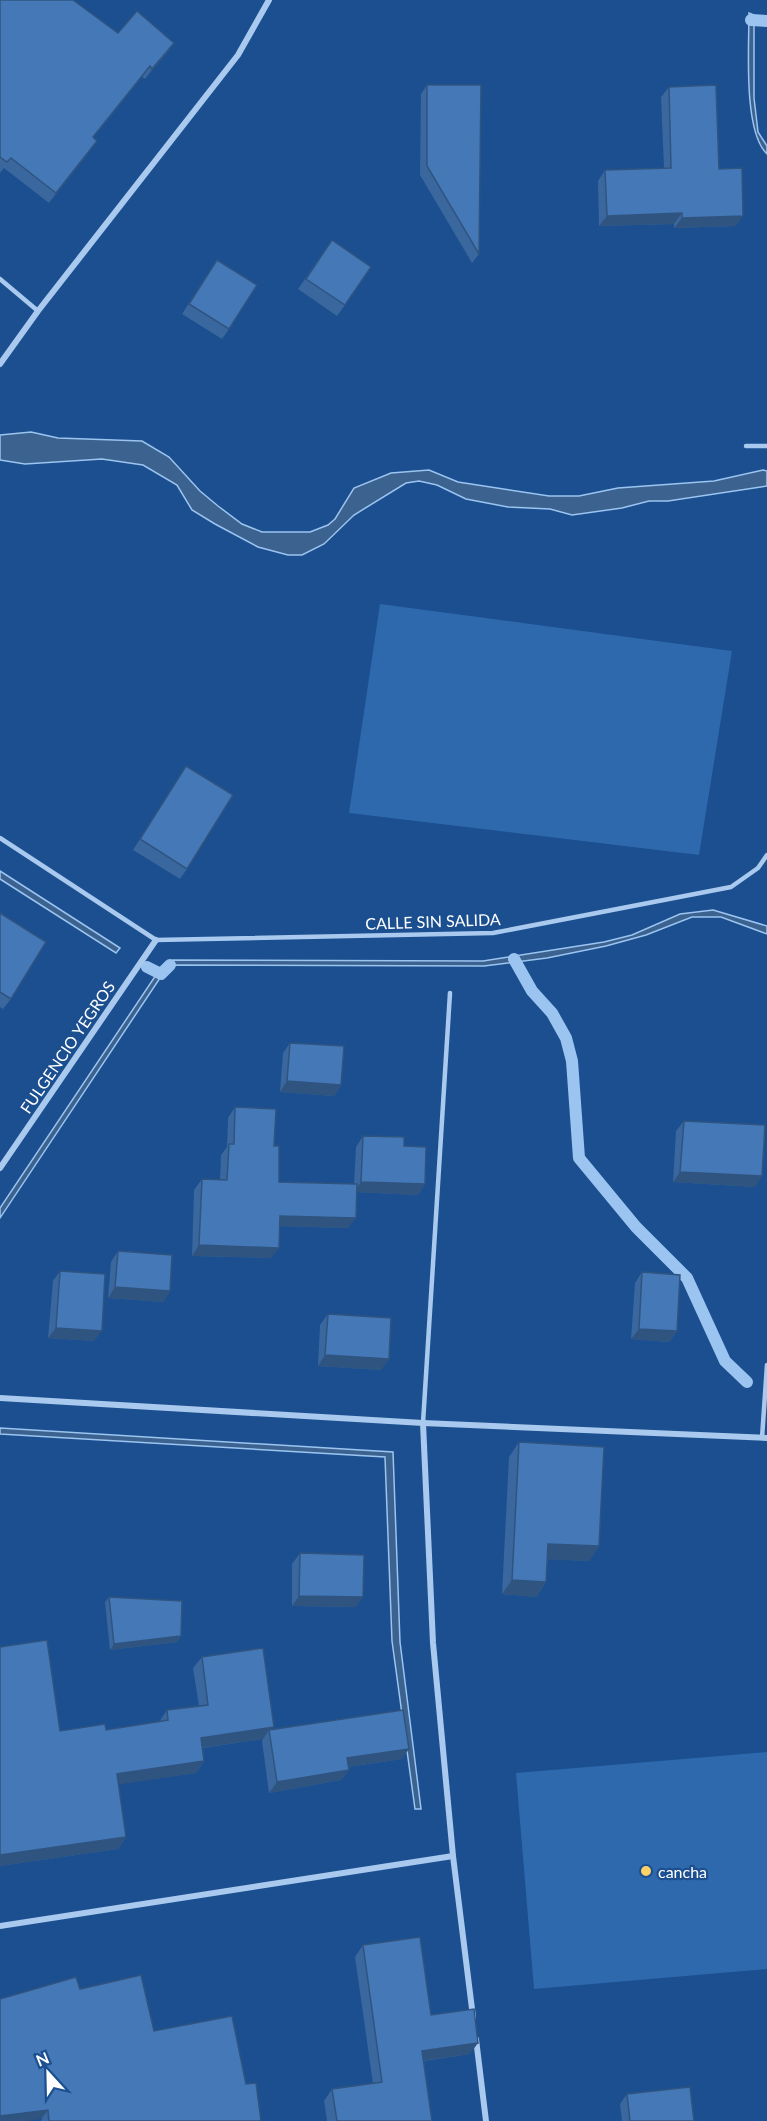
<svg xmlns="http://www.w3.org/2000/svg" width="767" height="2121" font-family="Lato,sans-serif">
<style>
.green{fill:#2e69ad}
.water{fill:#3c6290;stroke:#9cc4f0;stroke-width:1.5}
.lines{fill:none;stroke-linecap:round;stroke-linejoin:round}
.stream{stroke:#9cc4f0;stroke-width:12}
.lane{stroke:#a9c9ee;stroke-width:4.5}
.street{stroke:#a9c9ee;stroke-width:6}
.wall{fill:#3a679d}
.shaded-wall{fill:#305480}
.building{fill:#4478b7;stroke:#305480;stroke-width:1.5}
.poi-dot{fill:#ffd166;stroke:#1b4f8f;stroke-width:2}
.labels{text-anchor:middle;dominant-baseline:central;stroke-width:4.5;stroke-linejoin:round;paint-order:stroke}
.street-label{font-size:16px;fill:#fff;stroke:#1b4f8f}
.poi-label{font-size:16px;fill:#fff;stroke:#1b4f8f;text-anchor:start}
</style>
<rect width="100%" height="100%" fill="#1b4f8f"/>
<g class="green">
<path d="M380,604L732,651L699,855L349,813Z"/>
<path d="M767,1752V1969L534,1989L516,1773Z"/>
</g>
<g class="water">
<path d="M749,13L754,15V98L758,132L767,146V154C743,131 749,46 749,13Z"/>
<path d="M31,432L58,438L142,441L169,457L200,491L218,506L242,524L262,532H310L328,525L335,519L354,488L391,473L429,470L458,482L549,496H579L618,488L714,481L763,470L767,471V486L668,501H649L622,508L572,515L550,509L508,507L466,499L437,485L419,481L406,483L354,515L324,544L302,555H288L258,547L215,524L192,510L177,485L143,465L102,459L25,464L0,460V435Z"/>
<path d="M0,871L120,948L116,953L0,879Z"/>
<path d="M713,910L767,926V934L721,917H692L646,935L606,946L547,958L484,966L172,965L160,978L0,1218V1208L156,975L173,960L483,961L604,942L632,935L680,914Z"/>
<path d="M0,1428L393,1452L400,1642L421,1809H415L392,1641L385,1457L0,1434Z"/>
</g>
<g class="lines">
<g class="stream">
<path d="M751,20L767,21"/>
<path d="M514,959L532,991L552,1013L566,1038L572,1061L579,1158L636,1227L687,1278L725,1361L747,1382"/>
<path d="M147,967L161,974L170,965"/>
</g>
<g class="lane">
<path d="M0,279L38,311"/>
<path d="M746,446H767"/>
<path d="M0,838L156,940L493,933L731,887L758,868L767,855"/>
<path d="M423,1423L450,993"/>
<path d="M762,1438L767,1365"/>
</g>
<g class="street">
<path d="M0,364L38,311L238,55L269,0"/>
<path d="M0,1168L156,940"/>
<path d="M0,1398L423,1423L767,1438"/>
<path d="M423,1423L433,1643L453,1856L473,2017"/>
<path d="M0,1926L453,1856"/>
<path d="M476,2039L486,2121"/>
</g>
</g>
<g class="wall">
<path d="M0,0L118,33L174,43L167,53L145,79L142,77L93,138L90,151L49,203L4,168L0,173Z"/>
<path d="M427,85L479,254L472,263L420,175L421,94Z"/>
<path d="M669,87L719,169L736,226L674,228V224L599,226L598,181L605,170L664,168L661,97Z"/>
<path d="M332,240L345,305L337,316L298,289Z"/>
<path d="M217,260L229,329L222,339L182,314Z"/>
<path d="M186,766L187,869L180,879L133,850Z"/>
<path d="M0,913L11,999L3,1009L0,1007Z"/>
<path d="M290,1043L341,1085L334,1096L280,1092L283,1053Z"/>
<path d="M235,1107L274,1146L279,1182L354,1184L356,1147L363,1136L404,1146L425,1184L418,1195L356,1192L348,1228L279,1226L271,1258L192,1256L194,1190L202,1179L220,1180L221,1155L227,1147L228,1118Z"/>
<path d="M684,1121L755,1187L673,1182L676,1131Z"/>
<path d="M118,1251L170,1291L163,1302L108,1298L111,1262Z"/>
<path d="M60,1271L94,1341L48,1338L53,1281Z"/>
<path d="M642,1272L677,1331L669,1342L631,1339L635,1283Z"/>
<path d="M328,1314L381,1370L318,1366L320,1325Z"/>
<path d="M519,1442L599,1546L589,1561L548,1559L546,1582L536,1597L502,1594L509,1457Z"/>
<path d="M300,1553L356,1607L292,1606V1564Z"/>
<path d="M109,1597L181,1636L177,1642L110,1650L105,1602Z"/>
<path d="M0,1647L60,1731L106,1730L159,1722L167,1710L199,1706L193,1668L202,1657L274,1727L272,1730L402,1759L348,1767L349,1770L341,1780L269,1793L262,1741L263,1739L203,1748L204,1761L196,1773L118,1784L126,1837L118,1849L0,1866Z"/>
<path d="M363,1945L470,2054L424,2061L432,2121H327L324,2101L332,2089L373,2084L355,1957Z"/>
<path d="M80,1989L246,2084L261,2121H41Z"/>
<path d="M627,2094L694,2121H622L620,2104Z"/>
</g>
<g class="shaded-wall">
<path d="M174,43L167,53L145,79L152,69Z"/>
<path d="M150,66L142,77L85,147L93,137Z"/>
<path d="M97,141L90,151L49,203L56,193Z"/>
<path d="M682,213L674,224L599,226L607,216Z"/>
<path d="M743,216L736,226L674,228L682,218Z"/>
<path d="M287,1081L341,1085L334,1096L280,1092Z"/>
<path d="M680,1172L762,1176L755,1187L673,1182Z"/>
<path d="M361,1182L425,1184L418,1195L354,1192Z"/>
<path d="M280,1216L356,1218L348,1228L272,1226Z"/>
<path d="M199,1245L279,1248L271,1258L192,1256Z"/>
<path d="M115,1287L170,1291L163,1302L108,1298Z"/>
<path d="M56,1328L102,1331L94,1341L48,1338Z"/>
<path d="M639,1329L677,1331L669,1342L631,1339Z"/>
<path d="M325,1355L389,1359L381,1370L318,1366Z"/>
<path d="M548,1544L599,1546L589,1561L538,1559Z"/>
<path d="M512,1580L546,1582L536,1597L502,1594Z"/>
<path d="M299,1596L363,1597L356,1607L292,1606Z"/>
<path d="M181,1636L177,1642L110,1650L114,1644Z"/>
<path d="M274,1727L270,1733L269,1730L263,1739L193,1749L201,1738Z"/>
<path d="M409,1749L402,1759L340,1768L347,1758Z"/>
<path d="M204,1761L196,1773L109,1786L117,1774Z"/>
<path d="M349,1770L341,1780L269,1793L277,1782Z"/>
<path d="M126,1837L118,1849L0,1866V1855Z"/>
<path d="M478,2043L470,2054L414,2062L422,2051Z"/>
<path d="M48,2110L41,2119L27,2121H0V2116Z"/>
</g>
<g class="building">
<path d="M0,0H73L118,33L137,11L174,43L152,69L150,66L93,137L97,141L56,193L11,158L7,162L0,157Z"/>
<path d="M427,85H481L479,254L427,166Z"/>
<path d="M716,85L719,169L742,168L743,216L682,218V213L607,216L605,170L671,168L669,87Z"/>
<path d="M332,240L371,267L345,305L306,279Z"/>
<path d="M217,260L257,285L229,329L189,304Z"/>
<path d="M186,766L233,795L187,869L140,839Z"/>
<path d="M0,913L46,942L11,999L0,992Z"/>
<path d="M290,1043L344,1046L341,1085L287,1081Z"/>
<path d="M235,1107L276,1109L274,1146H279V1182L357,1184L356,1218L280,1216L279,1248L199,1245L202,1179L227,1180L229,1144H234Z"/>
<path d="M684,1121L765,1125L762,1176L680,1172Z"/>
<path d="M363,1136L404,1137V1146L426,1147L425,1184L361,1182Z"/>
<path d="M118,1251L172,1255L170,1291L115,1287Z"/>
<path d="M60,1271L105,1274L102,1331L56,1328Z"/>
<path d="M642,1272L680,1275L677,1331L639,1329Z"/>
<path d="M328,1314L391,1318L389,1359L325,1355Z"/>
<path d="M519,1442L604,1447L599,1546L548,1544L546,1582L512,1580Z"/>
<path d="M300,1553L364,1555L363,1597L299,1596Z"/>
<path d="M109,1597L182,1601L181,1636L114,1644Z"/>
<path d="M47,1640L60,1731L105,1724L106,1730L168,1720L167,1710L208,1705L202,1657L263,1648L274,1727L201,1738L204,1761L117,1774L126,1837L0,1855V1647Z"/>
<path d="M403,1710L409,1749L347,1758L349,1770L277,1782L269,1730Z"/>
<path d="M420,1937L431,2015L474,2009L478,2043L422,2051L432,2121H337L332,2089L382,2082L363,1945Z"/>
<path d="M141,1975L154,2031L232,2016L246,2084L256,2083L261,2121H49L48,2110L0,2116V1999L76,1977L80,1989Z"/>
<path d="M690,2087L694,2121H630L627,2094Z"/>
</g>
<circle class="poi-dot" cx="646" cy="1871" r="6"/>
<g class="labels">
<g class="street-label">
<text transform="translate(433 921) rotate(-2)">CALLE SIN SALIDA</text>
<text transform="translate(67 1047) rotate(-56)">FULGENCIO YEGROS</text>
</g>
<g class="poi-label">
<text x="658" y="1871">cancha</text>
</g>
</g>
<g transform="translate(48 2073) rotate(338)" stroke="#1b4f8f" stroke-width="4.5" paint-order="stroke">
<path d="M0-4.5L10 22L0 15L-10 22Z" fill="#ffffff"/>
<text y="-9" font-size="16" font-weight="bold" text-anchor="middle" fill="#ffffff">N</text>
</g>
</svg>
